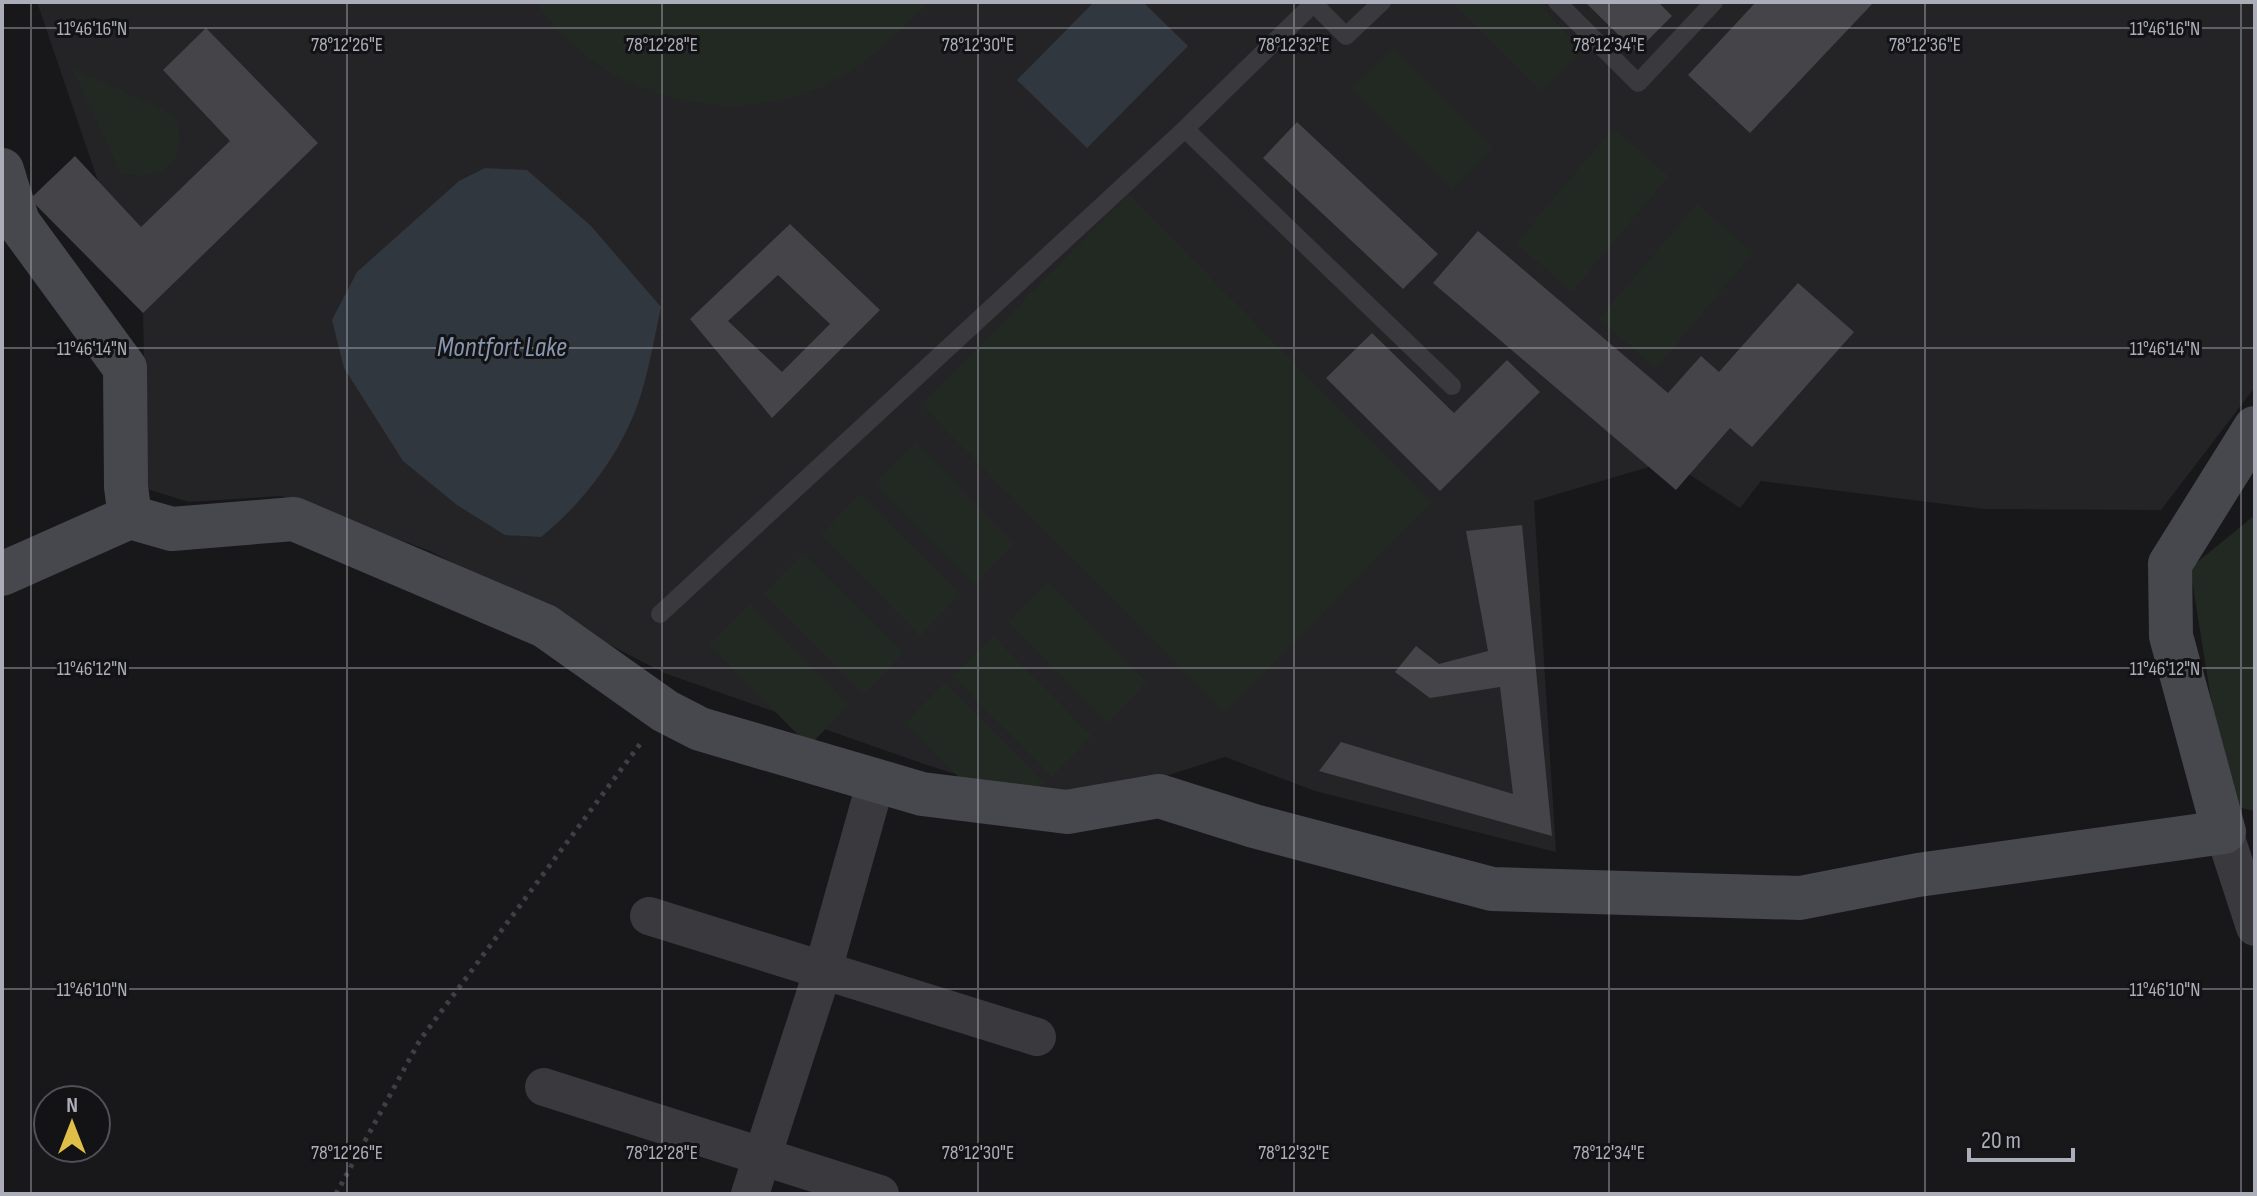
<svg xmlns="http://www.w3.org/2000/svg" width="2257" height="1196" font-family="'Sofia Sans Condensed',sans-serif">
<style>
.built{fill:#242426}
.green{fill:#222923}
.water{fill:#31373e}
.building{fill:#454549;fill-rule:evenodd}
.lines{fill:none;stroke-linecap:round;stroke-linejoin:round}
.path{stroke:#3f4045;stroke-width:5;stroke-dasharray:4 6;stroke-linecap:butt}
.lane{stroke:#39393e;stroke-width:18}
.street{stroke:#39393e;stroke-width:38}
.secondary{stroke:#47484e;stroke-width:44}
.ticks{fill:none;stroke:#abadb8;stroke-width:2;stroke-opacity:0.45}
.labels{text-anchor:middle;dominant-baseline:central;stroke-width:6;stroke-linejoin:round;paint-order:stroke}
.water-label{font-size:28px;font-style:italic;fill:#8697af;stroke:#131214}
.ticks-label{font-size:20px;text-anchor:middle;fill:#abadb8;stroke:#131214;stroke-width:6;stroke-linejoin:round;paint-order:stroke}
</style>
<rect width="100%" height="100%" fill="#181719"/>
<path class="built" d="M37,2H2255V387L2161,510L1984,509L1761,481L1740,508L1669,461L1534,501L1556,852L1315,791L1225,757L1138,785L1053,805L927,765L664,673L430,551L281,496L189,502L147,489L143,313Z"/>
<g class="green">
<path d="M536,2H930C902,28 874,58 841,77C737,135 602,101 536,2Z"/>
<path d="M1452,2H1538L1582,51L1542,91Z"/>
<path d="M1393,48L1493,148L1452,188L1352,88Z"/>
<path d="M72,68L175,115C191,158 165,184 121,173Z"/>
<path d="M1613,128L1669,176L1572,292L1516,243Z"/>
<path d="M1128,194L1432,502L1225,713L921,405Z"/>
<path d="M1697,204L1753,253L1656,368L1599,319Z"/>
<path d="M915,442L1014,543L975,584L875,483Z"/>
<path d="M861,494L960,595L920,636L821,535Z"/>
<path d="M2255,515V811L2228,805L2190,568Z"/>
<path d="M803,553L903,653L863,694L764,593Z"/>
<path d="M1048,581L1147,682L1107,723L1008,622Z"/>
<path d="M750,604L849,705L809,746L709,645Z"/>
<path d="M993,636L1092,736L1052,777L952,676Z"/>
<path d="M945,682L1044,783L1005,824L905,723Z"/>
</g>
<g class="water">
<path d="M1094,2H1143L1188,46L1087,148L1017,80Z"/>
<path d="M485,168L527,170L591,226L661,307C655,335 650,364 642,391C626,447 585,502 541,537L505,535L457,505L403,461L344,368L332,320L357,272L459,181Z"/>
</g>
<g class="building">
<path d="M1585,2H1658L1672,16L1636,52Z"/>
<path d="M1756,2H1874L1750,133L1688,75Z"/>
<path d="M206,28L318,143L143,313L30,199L75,156L141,227L230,141L163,70Z"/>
<path d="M1297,122L1438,254L1403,289L1263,158Z"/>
<path d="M790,224L880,310L772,418L690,319ZM778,275L830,324L782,372L728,321Z"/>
<path d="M1478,231L1668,393L1701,356L1719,372L1798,283L1854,332L1752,447L1730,428L1676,490L1433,283Z"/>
<path d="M1372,333L1454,413L1507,360L1540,392L1440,491L1326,378Z"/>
<path d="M1522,525L1552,836L1319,771L1341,742L1513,794L1500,687L1430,698L1395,672L1416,646L1439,664L1488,651L1466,531Z"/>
</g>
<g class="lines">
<path class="path" d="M336,1194L420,1040L643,740"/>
<g class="lane">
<path d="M1315,2L1185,129L1452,386"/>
<path d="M1557,2L1638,83L1714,2"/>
<path d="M1314,4L1346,36L1382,2"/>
<path d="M660,614L1185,129"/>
</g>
<g class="street">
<path d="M2224,832L2255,927"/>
<path d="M649,916L1037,1037"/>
<path d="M544,1087L880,1194"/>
<path d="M750,1194L823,970L876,781"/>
</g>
<g class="secondary">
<path d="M2,170L18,222L125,368L126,487L130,517"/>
<path d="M2,574L130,517L172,529L294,519L545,626L665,711L700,729L922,794L1067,812L1159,796L1254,826L1492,889L1800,898L1918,875L2224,832L2171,636L2170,564L2255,428"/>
</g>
</g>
<path class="ticks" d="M31,2V1194M347,2V1194M662,2V1194M978,2V1194M1294,2V1194M1609,2V1194M1925,2V1194M2241,2V1194M2,28H2255M2,348H2255M2,668H2255M2,989H2255"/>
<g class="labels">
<g class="water-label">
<text x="502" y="347">Montfort Lake</text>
</g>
</g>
<g class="ticks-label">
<text x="92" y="35">11°46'16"N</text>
<text x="2165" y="35">11°46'16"N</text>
<text x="347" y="51">78°12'26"E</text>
<text x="662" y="51">78°12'28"E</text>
<text x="978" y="51">78°12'30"E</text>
<text x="1294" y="51">78°12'32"E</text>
<text x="1609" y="51">78°12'34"E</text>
<text x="1925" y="51">78°12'36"E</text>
<text x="92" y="355">11°46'14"N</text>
<text x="2165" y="355">11°46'14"N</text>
<text x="92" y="675">11°46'12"N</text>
<text x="2165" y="675">11°46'12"N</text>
<text x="92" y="996">11°46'10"N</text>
<text x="2165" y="996">11°46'10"N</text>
<text x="347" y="1159">78°12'26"E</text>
<text x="662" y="1159">78°12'28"E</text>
<text x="978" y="1159">78°12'30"E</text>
<text x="1294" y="1159">78°12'32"E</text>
<text x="1609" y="1159">78°12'34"E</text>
</g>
<rect width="2257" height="1196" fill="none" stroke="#abadb8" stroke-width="8"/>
<g transform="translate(72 1124)"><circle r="38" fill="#131214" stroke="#505056" stroke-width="2"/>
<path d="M0-6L14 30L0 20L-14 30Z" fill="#dfbe4a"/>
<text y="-12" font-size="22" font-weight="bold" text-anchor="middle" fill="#abadb8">N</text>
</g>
<path d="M1969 1148v12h104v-12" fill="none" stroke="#abadb8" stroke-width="4"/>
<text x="1981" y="1148" font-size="24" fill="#abadb8" stroke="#131214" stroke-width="6" paint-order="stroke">20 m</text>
</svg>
